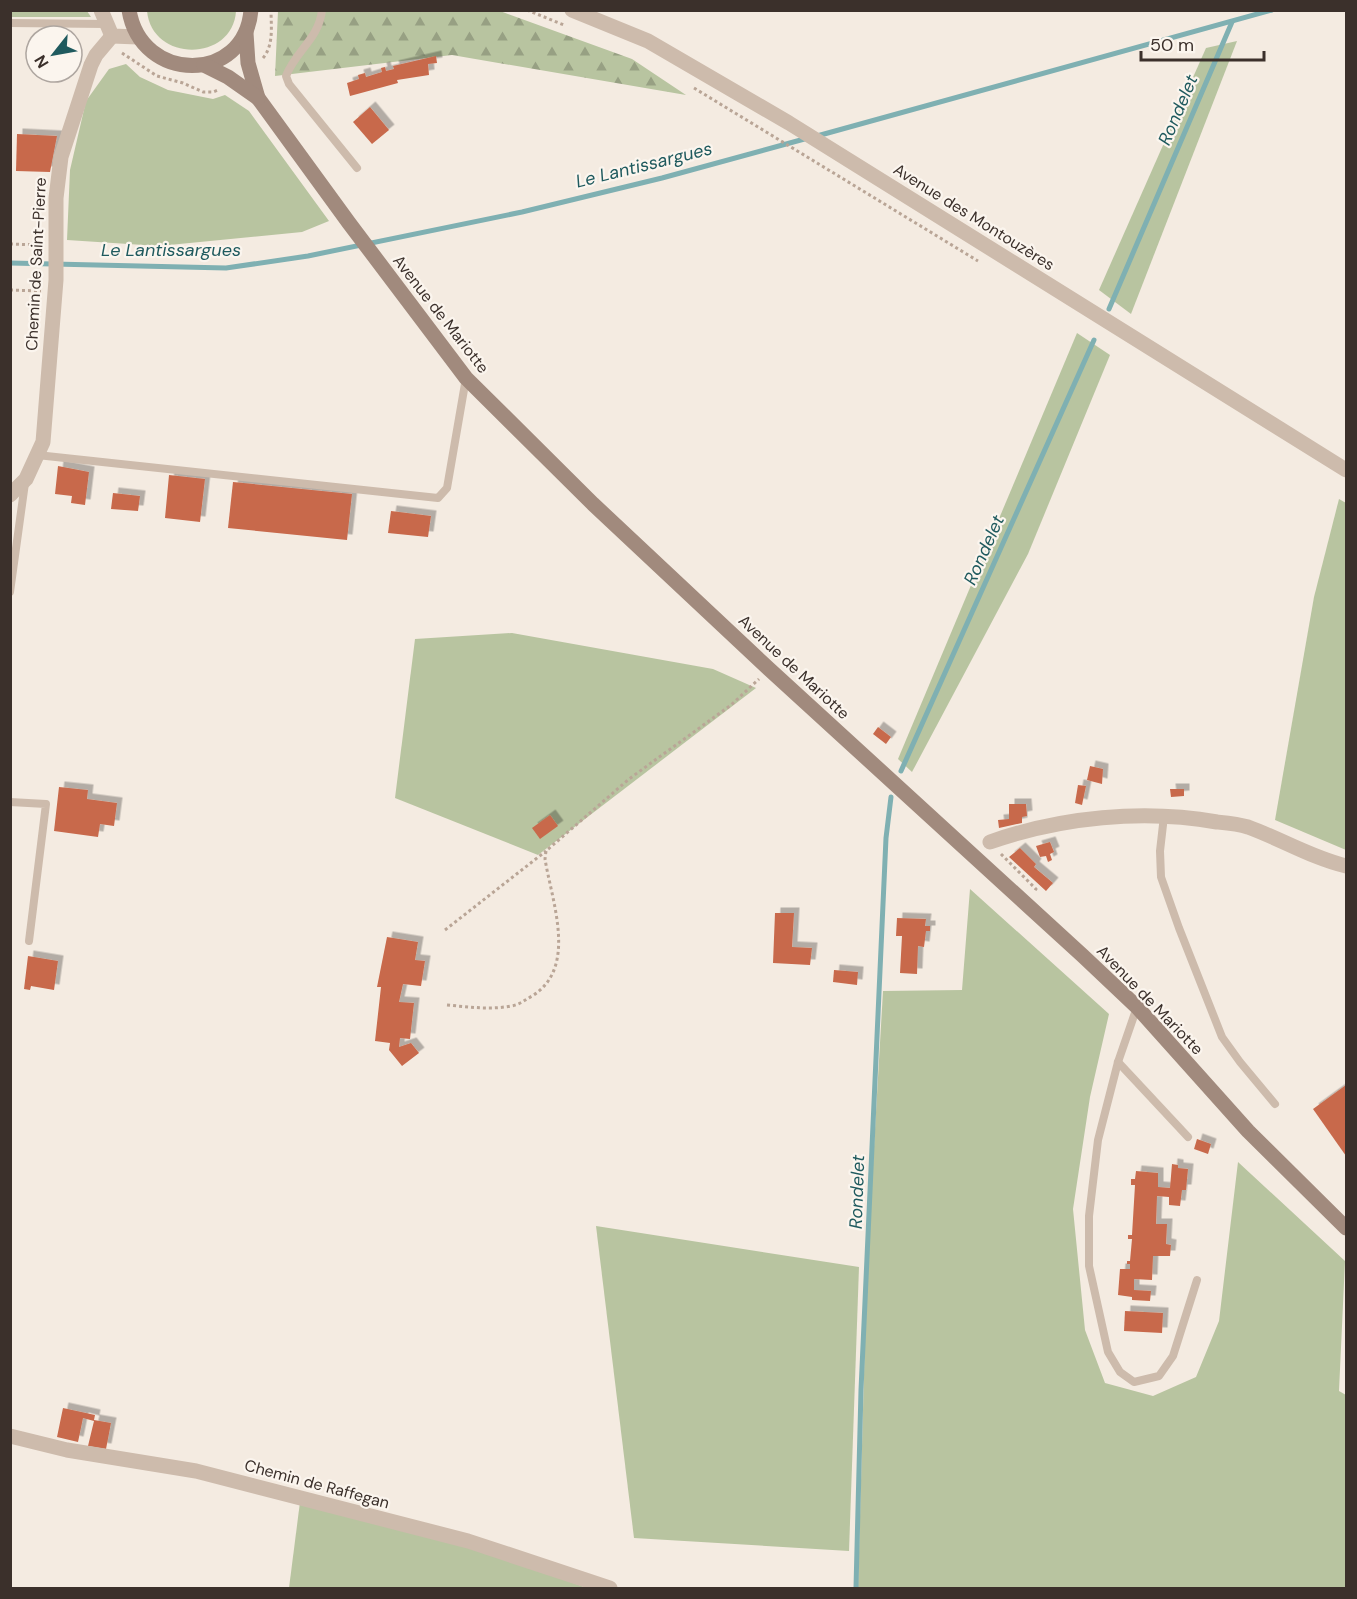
<svg xmlns="http://www.w3.org/2000/svg" width="1357" height="1599" font-family="'DM Sans',sans-serif">
<style>
.green{fill:#b8c4a0}
.forest{fill:url(#forest-firs)}
.lines{fill:none;stroke-linecap:round;stroke-linejoin:round}
.stream{stroke:#7fb0b2;stroke-width:5}
.building{fill:#c8694b;filter:url(#shadow)}
.path{stroke:#b9a596;stroke-width:3;stroke-dasharray:3 3;stroke-linecap:butt}
.service{stroke:#cdbbac;stroke-width:8}
.minor{stroke:#cdbbac;stroke-width:15}
.tertiary{stroke:#cdbbac;stroke-width:15}
.secondary{stroke:#a18a7d;stroke-width:15}
.labels{text-anchor:middle;dominant-baseline:central;stroke-width:4.5;stroke-linejoin:round;paint-order:stroke}
.street-label{font-size:16px;fill:#3b302b;stroke:#fbf5ee}
.water-label{font-size:18px;font-style:italic;fill:#1f5a5e;stroke:#fbf5ee}
</style>
<defs>
<pattern id="forest-firs" width="22" height="20" patternUnits="userSpaceOnUse" patternTransform="scale(1.5)"><rect width="22" height="20" fill="#b8c4a0"/><path d="M5 1l3.5 6h-7zM16 11l3.5 6h-7z" fill="#97a083"/></pattern>
<filter id="shadow"><feDropShadow dx="5.5" dy="-5.5" stdDeviation="0" flood-color="#0004"/></filter>
</defs>
<rect width="100%" height="100%" fill="#f4ebe1"/>
<g class="green">
<path d="M87,11L91,17H11V11Z"/>
<path d="M147,11V10L236,11C233,62 152,63 147,11Z"/>
<path d="M1237,41L1131,314L1099,290L1206,48Z"/>
<path d="M126,64L140,77L168,90L213,99L225,95L249,111L329,221L302,232L159,246L67,240L70,170L86,101L109,69Z"/>
<path d="M1077,333L1110,355L1028,554L912,772L898,759Z"/>
<path d="M1339,499L1346,503V850L1275,820L1314,597Z"/>
<path d="M512,633L713,669L756,688L538,855L395,798L415,639Z"/>
<path d="M970,889L1109,1014L1090,1097L1073,1209L1085,1330L1105,1383L1153,1396L1196,1377L1219,1321L1238,1162L1345,1261L1339,1391L1346,1395V1588H858L867,1268L883,991L962,990Z"/>
<path d="M596,1226L859,1267L849,1551L634,1538Z"/>
<path d="M300,1502L446,1536L587,1588H289Z"/>
</g>
<path class="forest" d="M278,11H500L632,59L686,95L452,55L275,76Z"/>
<g class="lines">
<g class="stream">
<path d="M817,136L1272,10"/>
<path d="M10,263L226,268L308,256L522,212L662,178L808,138"/>
<path d="M1109,309L1232,22"/>
<path d="M901,771L1094,340"/>
<path d="M856,1588L861,1390L886,838L891,797"/>
</g>
</g>
<g class="building">
<path d="M436,56L437,63L428,64L429,75L397,80L398,83L350,96L347,83L359,79L358,75L365,73L366,77L382,72L381,68L385,67L386,71L394,69L393,66Z"/>
<path d="M370,107L389,130L372,144L353,122Z"/>
<path d="M17,134L57,136L50,172L16,171Z"/>
<path d="M58,466L89,472L85,505L71,503L72,496L55,494Z"/>
<path d="M169,475L205,479L200,522L165,518Z"/>
<path d="M233,482L352,494L347,540L228,528Z"/>
<path d="M113,493L140,496L138,511L111,509Z"/>
<path d="M391,511L431,516L428,537L388,533Z"/>
<path d="M878,727L891,737L886,744L873,734Z"/>
<path d="M1090,766L1103,769L1102,784L1087,780Z"/>
<path d="M1078,785L1086,786L1082,805L1075,803Z"/>
<path d="M59,787L88,790L87,799L117,803L114,826L100,824L98,837L54,831Z"/>
<path d="M1170,789H1184V796L1171,797Z"/>
<path d="M1009,804H1026L1027,816L1022,817V823L999,828L998,820L1009,819Z"/>
<path d="M550,815L558,826L540,839L532,828Z"/>
<path d="M1050,842L1054,852L1050,854L1052,860L1048,862L1046,856L1040,857L1036,846Z"/>
<path d="M1020,848L1036,864L1034,867L1053,883L1046,891L1009,857Z"/>
<path d="M775,913H794L792,947L812,948L810,965L773,963Z"/>
<path d="M897,918L926,919L925,926H930V931H926L924,947L918,946L917,974L900,973L902,936H896Z"/>
<path d="M387,937L418,942L415,960L425,961L421,986L403,984L399,1002L414,1003L410,1039L400,1038L399,1047L411,1043L419,1053L402,1066L389,1050L390,1043L375,1041L381,987H377Z"/>
<path d="M28,956L58,961L54,990L31,986L30,990L24,989Z"/>
<path d="M834,970L858,972L857,985L833,982Z"/>
<path d="M1346,1085V1156L1313,1109Z"/>
<path d="M1197,1139L1211,1144L1208,1154L1194,1149Z"/>
<path d="M1172,1164L1178,1165V1168L1188,1169L1186,1190H1182L1180,1206L1169,1205V1197L1157,1196L1156,1224H1167L1166,1244L1171,1245L1170,1256H1153L1152,1280L1134,1279V1290L1151,1291L1150,1301L1132,1300V1297L1118,1295L1120,1269H1130V1264H1127V1261H1130L1132,1239H1128V1235H1132L1135,1185H1131V1179H1135L1136,1171L1158,1173V1187L1170,1188Z"/>
<path d="M1125,1311L1163,1313L1162,1333L1124,1331Z"/>
<path d="M63,1408L95,1415L94,1420L111,1423L106,1449L88,1446L94,1421L83,1418L78,1442L57,1437Z"/>
</g>
<g class="lines">
<g class="path">
<path d="M527,10L564,25"/>
<path d="M122,53L157,76L183,83L203,92H213L218,90"/>
<path d="M263,58C274,45 271,26 271,10"/>
<path d="M694,88L978,261"/>
<path d="M10,244L40,245"/>
<path d="M10,290L41,291"/>
<path d="M1001,854L1036,889L1034,892"/>
<path d="M445,930L546,851"/>
<path d="M447,1005C469,1007 490,1010 511,1006C519,1005 525,1000 532,996C578,968 552,902 545,859L546,851L629,779L731,705L759,679"/>
</g>
<g class="service">
<path d="M322,10C319,39 296,50 286,76L289,84L357,168"/>
<path d="M10,23L106,24"/>
<path d="M37,455L438,498L447,488L466,378"/>
<path d="M10,592L25,483"/>
<path d="M10,802L46,804L29,941"/>
<path d="M1164,816L1160,851L1161,877L1179,928L1222,1037L1240,1062L1275,1104"/>
<path d="M1137,1007L1118,1062L1098,1140L1089,1216V1266L1108,1352L1120,1372L1134,1382L1159,1376L1173,1356L1197,1280"/>
<path d="M1118,1062L1188,1137"/>
</g>
<g class="minor">
<path d="M572,10L648,41L789,123L1346,470"/>
<path d="M10,495L26,479L43,442L56,280V198L61,157L91,65L96,55L112,36"/>
<path d="M990,842C1061,817 1143,809 1217,822C1227,823 1238,824 1248,827C1281,839 1312,858 1346,866"/>
<path d="M10,1436L67,1450L196,1471L468,1541L610,1588"/>
</g>
<path class="tertiary" d="M101,10L112,36L138,37"/>
<g class="secondary">
<path d="M129,10C141,84 245,84 251,10"/>
<path d="M246,33L248,63L258,98L349,223L466,378L593,504L769,669L1083,956L1137,1007L1248,1131L1346,1228"/>
<path d="M204,65L228,77L258,98"/>
</g>
</g>
<g class="labels">
<g class="street-label">
<text transform="translate(974 217) rotate(32)">Avenue des Montouzères</text>
<text transform="translate(36 264) rotate(-87)">Chemin de Saint-Pierre</text>
<text transform="translate(441 314) rotate(52)">Avenue de Mariotte</text>
<text transform="translate(794 667) rotate(43)">Avenue de Mariotte</text>
<text transform="translate(1150 1000) rotate(46)">Avenue de Mariotte</text>
<text transform="translate(317 1484) rotate(15)">Chemin de Raffegan</text>
</g>
<g class="water-label">
<text transform="translate(1178 110) rotate(-67)">Rondelet</text>
<text transform="translate(644 165) rotate(-14)">Le Lantissargues</text>
<text x="171" y="250">Le Lantissargues</text>
<text transform="translate(984 550) rotate(-66)">Rondelet</text>
<text transform="translate(857 1192) rotate(-88)">Rondelet</text>
</g>
</g>
<rect width="1357" height="1599" fill="none" stroke="#3b302b" stroke-width="24"/>
<g transform="translate(54 54) rotate(239)"><circle r="28" fill="#fbf5ee" stroke="#aea6a0" stroke-width="1.5"/>
<path d="M0-4.5L10 22L0 15L-10 22Z" fill="#1f5a5e"/>
<text y="-9" font-size="16" font-weight="bold" text-anchor="middle" fill="#3b302b">N</text>
</g>
<path d="M1141 51v9h123v-9" fill="none" stroke="#3b302b" stroke-width="3"/>
<text x="1150" y="51" font-size="18" fill="#3b302b" stroke="#fbf5ee" stroke-width="4.5" paint-order="stroke">50 m</text>
</svg>
